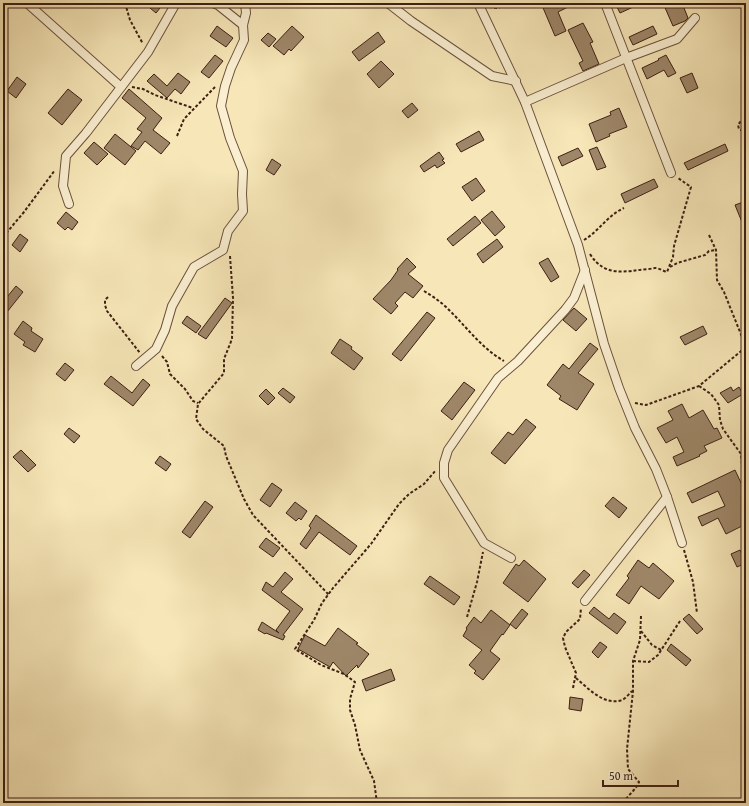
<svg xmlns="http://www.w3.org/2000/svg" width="749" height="806" font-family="'Gentium Book Plus',serif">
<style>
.building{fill:#9e8769;stroke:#3d1f14}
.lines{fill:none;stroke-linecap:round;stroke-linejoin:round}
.street-casing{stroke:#6c513d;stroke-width:10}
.path{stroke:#3d1f14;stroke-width:2;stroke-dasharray:3 2;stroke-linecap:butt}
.street{stroke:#faefd1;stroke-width:8}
</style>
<rect width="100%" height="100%" fill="#f7e7b8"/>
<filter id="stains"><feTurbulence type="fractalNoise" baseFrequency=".005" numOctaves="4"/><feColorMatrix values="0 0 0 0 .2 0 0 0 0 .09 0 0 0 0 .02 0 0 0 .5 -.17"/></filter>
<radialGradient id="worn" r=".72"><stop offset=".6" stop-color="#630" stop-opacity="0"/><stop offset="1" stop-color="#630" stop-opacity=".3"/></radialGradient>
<g class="building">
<path d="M153,3H164L156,13L150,8Z"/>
<path d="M541,3H550L551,6L558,3H576L558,12L566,31L555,36Z"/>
<path d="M615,3H642L620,13Z"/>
<path d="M663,3H682L688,18L685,21L673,26Z"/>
<path d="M583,23L593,42L590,43L599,64L583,71L579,63L583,61L568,30Z"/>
<path d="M217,26L233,38L226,47L210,36Z"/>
<path d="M292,26L304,37L291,51L289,49L284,55L273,46Z"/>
<path d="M653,26L657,34L633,45L629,37Z"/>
<path d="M378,32L385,42L359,61L352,52Z"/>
<path d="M268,33L276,39L269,47L261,40Z"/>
<path d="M215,55L223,61L209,78L201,72Z"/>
<path d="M666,55L676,73L668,77L664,70L647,79L642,68L659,60L658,59Z"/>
<path d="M381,61L394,74L379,88L367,74Z"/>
<path d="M178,73L190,82L181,94L175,89L167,98L147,81L154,74L167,86Z"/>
<path d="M692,73L698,88L687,93L680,78Z"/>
<path d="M17,77L26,84L16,98L7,91Z"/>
<path d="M68,89L82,100L62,125L48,113Z"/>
<path d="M129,89L162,118L153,130L170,143L161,154L145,141L138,150L131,146L142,132L137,129L146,118L122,98Z"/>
<path d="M412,103L418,110L408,118L402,111Z"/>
<path d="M619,108L627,127L609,134L610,136L596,142L589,124L611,115L610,112Z"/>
<path d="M479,131L484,140L461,152L456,144Z"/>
<path d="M115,134L136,151L125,165L104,148Z"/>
<path d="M94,142L108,154L97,165L84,153Z"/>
<path d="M725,144L728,151L688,170L684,163Z"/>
<path d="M597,147L606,167L597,170L589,150Z"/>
<path d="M578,148L583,156L562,166L558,157Z"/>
<path d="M439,152L444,159L442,160L445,163L437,168L435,165L424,172L420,166Z"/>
<path d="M272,159L281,165L274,175L266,170Z"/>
<path d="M476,178L485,191L472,201L462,187Z"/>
<path d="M654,179L658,187L625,203L621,194Z"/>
<path d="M746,201V232L735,205Z"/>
<path d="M492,211L505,227L495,236L481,220Z"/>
<path d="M66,212L78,222L72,230L68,227L65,230L57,223Z"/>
<path d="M475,216L481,223L453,246L447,239Z"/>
<path d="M20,234L28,240L20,252L12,245Z"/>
<path d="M497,239L503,247L483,263L477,254Z"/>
<path d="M407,258L416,267L408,274L423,286L413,298L405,292L395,303L398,306L391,314L373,299L391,280L398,270L397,269Z"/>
<path d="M548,258L559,277L551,282L539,263Z"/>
<path d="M16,286L23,292L3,317V302Z"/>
<path d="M225,298L232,303L206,339L198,334Z"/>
<path d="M574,308L587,319L576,331L563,320Z"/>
<path d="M427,312L435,318L401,361L392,354Z"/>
<path d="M187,316L201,326L196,333L182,323Z"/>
<path d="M23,321L32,328L31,331L43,339L35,352L23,345L25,342L14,334Z"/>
<path d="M703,326L707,334L685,345L680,337Z"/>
<path d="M340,339L352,347L351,349L363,358L354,370L331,353Z"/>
<path d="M590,343L598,349L578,373L594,384L577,410L559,399L561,396L547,385L563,364L569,369Z"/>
<path d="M65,363L74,370L65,381L56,374Z"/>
<path d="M111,376L132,393L143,379L150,385L133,406L104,384Z"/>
<path d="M464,382L475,390L452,420L441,411Z"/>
<path d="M731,387L733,391L739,387L743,394L728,403L720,393Z"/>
<path d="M283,388L295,397L290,403L278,393Z"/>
<path d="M266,389L275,398L268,405L259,396Z"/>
<path d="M682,404L689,418L703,410L714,429L717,428L722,438L704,446L707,451L699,455L700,456L677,466L673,457L684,452L677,437L666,443L657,428L673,420L668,411Z"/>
<path d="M526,419L536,427L505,464L491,453L508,432L513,435Z"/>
<path d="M69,428L80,436L74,443L64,434Z"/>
<path d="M21,450L36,465L28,472L13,457Z"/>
<path d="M160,456L171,464L166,471L155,463Z"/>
<path d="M735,470L742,485L746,483V495L741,497L746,506V524L726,534L718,518L702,526L698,517L725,506L718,491L692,503L687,493Z"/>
<path d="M272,483L282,490L270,507L260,500Z"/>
<path d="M613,497L627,508L619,518L605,506Z"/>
<path d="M205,501L213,507L190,538L182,532Z"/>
<path d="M295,502L307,511L301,520L299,518L296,521L286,513Z"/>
<path d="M316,515L357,546L350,555L319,532L306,549L300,544L311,528L309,526Z"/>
<path d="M266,538L280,548L273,557L259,547Z"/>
<path d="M740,550L746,563L737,567L731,554Z"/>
<path d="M524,560L546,579L528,602L503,583L516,564L519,566Z"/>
<path d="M638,560L649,568L653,563L674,581L659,599L641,586L629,604L616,595L629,578L627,576Z"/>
<path d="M584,570L590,575L578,588L572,583Z"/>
<path d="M285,572L293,579L281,592L303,609L283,635L285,636L283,640L266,633L265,634L258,630L262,622L279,633L276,630L290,611L262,590L266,582L273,587Z"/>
<path d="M430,576L460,597L454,605L424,584Z"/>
<path d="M594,607L609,619L614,613L626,622L617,634L589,613Z"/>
<path d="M522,609L528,614L516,629L510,624Z"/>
<path d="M491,610L510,625L503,635L502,634L490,651L500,659L483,680L474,673L476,671L469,665L482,650L463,636L467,629L466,628L474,617L481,623Z"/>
<path d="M689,614L703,629L697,634L683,619Z"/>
<path d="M338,628L358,643L356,644L369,654L358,668L357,665L346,676L333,662L330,667L298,649L305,635L325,646Z"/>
<path d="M600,642L607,647L598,658L592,652Z"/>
<path d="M671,644L691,660L686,666L667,650Z"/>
<path d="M391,669L395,680L366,691L362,680Z"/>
<path d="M570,697L583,699L581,711L569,709Z"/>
</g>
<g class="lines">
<g class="street-casing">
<g id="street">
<path d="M27,3L121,87"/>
<path d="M213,3L218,5L243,25"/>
<path d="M388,3L411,21L492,76L516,81"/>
<path d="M478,3L525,102L578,245L604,344L619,388L635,428L656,469L667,497L682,543"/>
<path d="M605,3L671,173"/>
<path d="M525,102L626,58L677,39L695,18"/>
<path d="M69,204L63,186L66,156L86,133L148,52L176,3"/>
<path d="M136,366L156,349L165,330L172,306L194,267L223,250L228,231L243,211L242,194L243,171L230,138L221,106L225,86L231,68L244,40L243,25L246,13L245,3"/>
<path d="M511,558L484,543L444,478V463L448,450L498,378L518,361L565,310L574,298L585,270"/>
<path d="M585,601L667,497"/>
</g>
</g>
<g class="path">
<path d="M125,3L130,20L143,44"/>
<path d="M489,7L498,8L511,3"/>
<path d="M132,87L143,89L155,95L193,108"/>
<path d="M743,131L739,129L738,125L746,114"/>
<path d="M177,136L184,119L215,87"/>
<path d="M709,235L716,250L717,280L724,292L746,347"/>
<path d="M3,237L24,212L55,170"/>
<path d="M584,240C599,231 608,215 624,208"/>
<path d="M590,254C605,278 625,271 649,269C651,269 653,268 655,268C659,268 663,271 667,272L673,257L674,246L691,187L678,178"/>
<path d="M230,256L233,298L232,339L224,359V373L198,404L196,419L203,429L224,446L226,456L244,499L253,515L329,595"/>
<path d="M670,267L677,263L705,255L709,251L716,250"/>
<path d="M424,291C432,296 440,301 447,308C466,326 481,348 504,361"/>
<path d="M108,297L105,300V305L107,311L140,353"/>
<path d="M162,356L167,362L170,374L185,389L193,401L198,403"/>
<path d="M699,386L711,394L719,405L720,420L723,429L741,454L742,465L746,473"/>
<path d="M635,403L646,405L699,386L746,347"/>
<path d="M684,550L693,582L697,613"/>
<path d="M467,617L477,582L483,552"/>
<path d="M641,631L652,645L661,650"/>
<path d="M633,661L649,662L658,655L680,621"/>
<path d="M576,678C589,689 604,706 622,700C626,698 629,694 632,691"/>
<path d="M573,688L576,673L565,647L563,638L566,632L580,619L581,608"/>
<path d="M377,803L374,781L360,750L355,725L350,710V699L355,682L344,674L321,665L295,649L314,620L322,603L333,588L371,544L399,504L409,494L424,484L436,470"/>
<path d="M623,803C628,795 635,791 639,782L628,769L627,749L633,691V661L640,640L641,616"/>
</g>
<use href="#street" class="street"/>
</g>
<rect width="749" height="806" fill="none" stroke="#f7e7b8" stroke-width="16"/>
<rect x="4" y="4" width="741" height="798" fill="none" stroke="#3d1f14" stroke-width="2"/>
<rect x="8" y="8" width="733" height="790" fill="none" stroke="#3d1f14"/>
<path d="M603 780v6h75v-6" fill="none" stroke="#3d1f14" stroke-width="2"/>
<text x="609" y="780" font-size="12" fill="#3d1f14" stroke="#faefd1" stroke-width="3" paint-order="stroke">50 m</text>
<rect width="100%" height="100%" filter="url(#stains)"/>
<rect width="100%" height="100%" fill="url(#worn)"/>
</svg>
